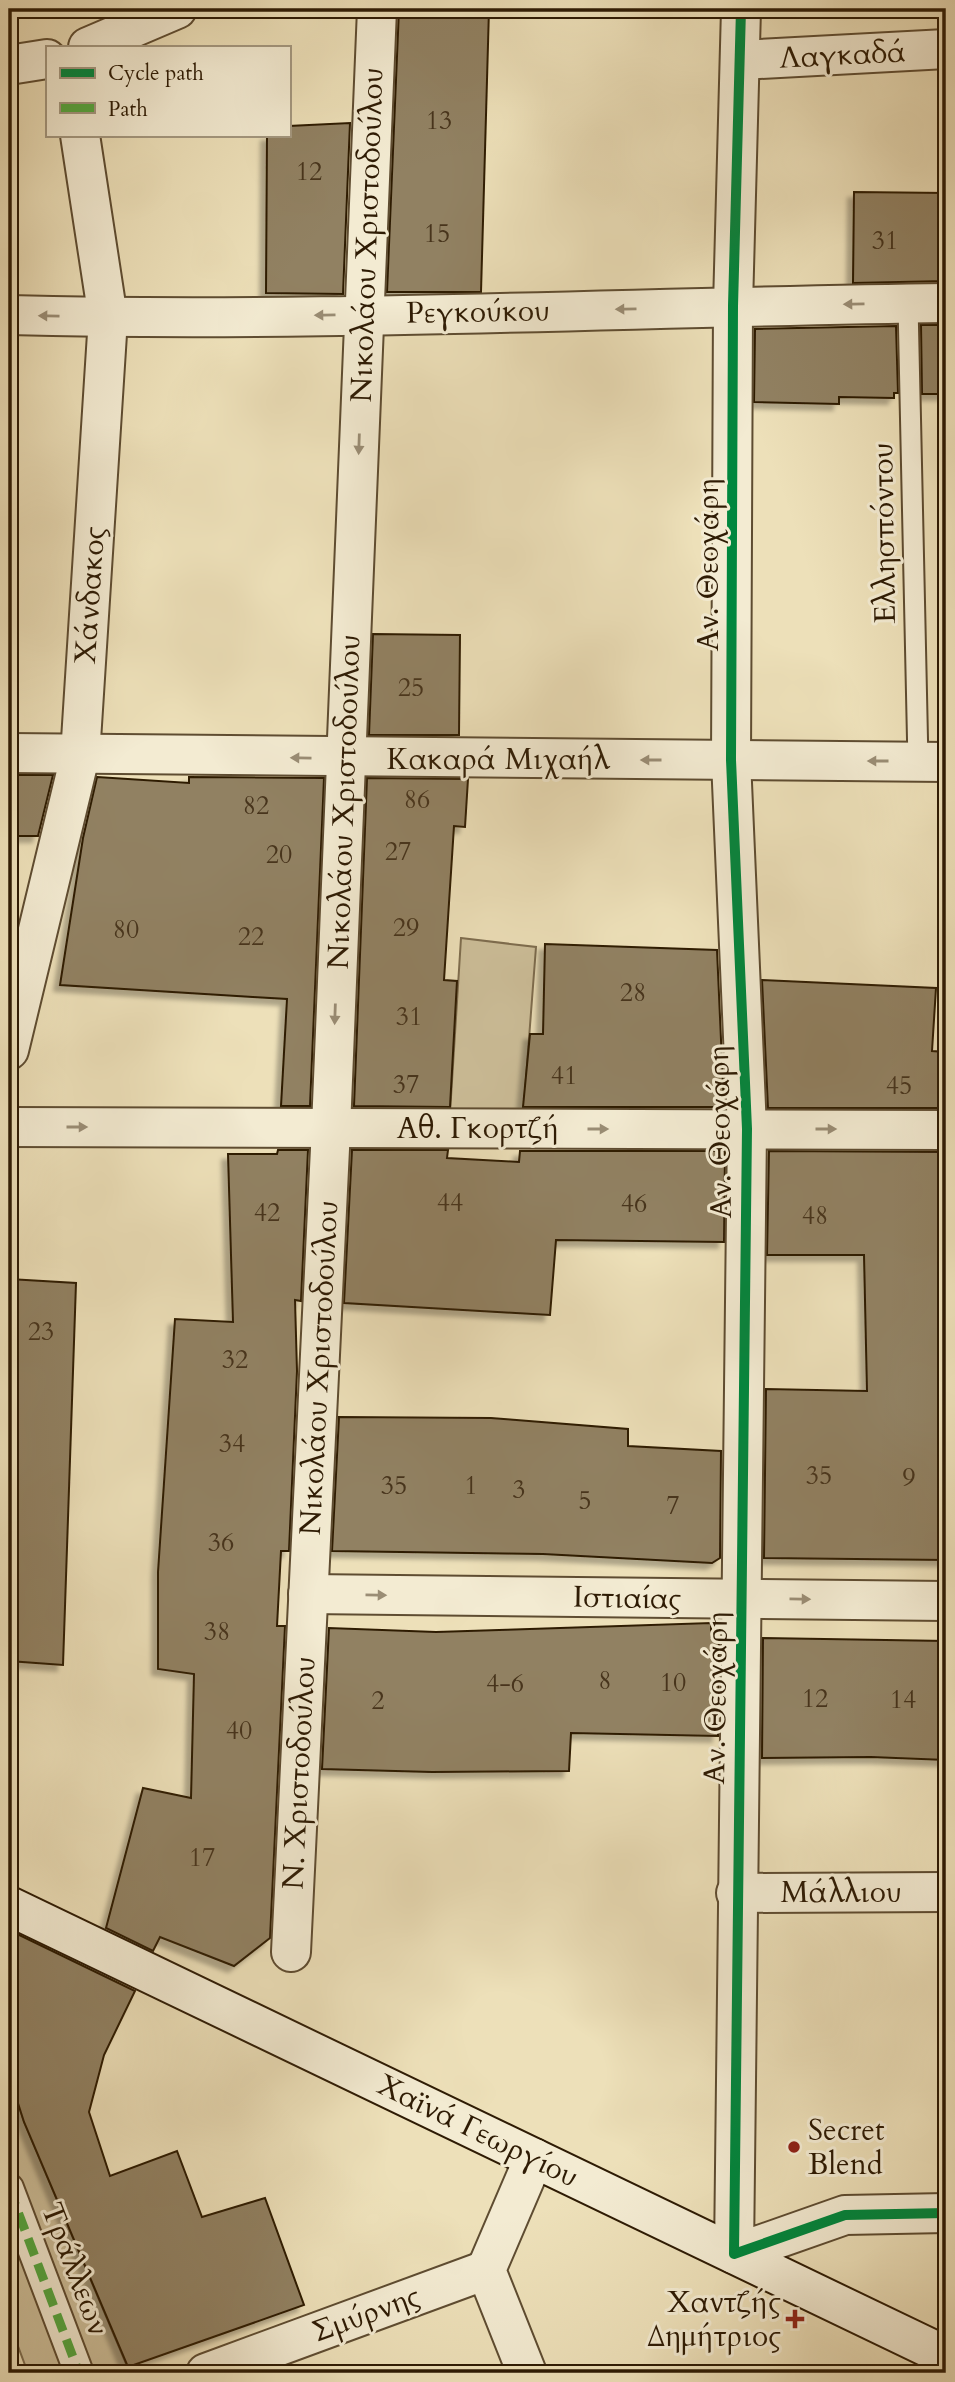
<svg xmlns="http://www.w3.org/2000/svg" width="955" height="2382" font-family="Cardo,serif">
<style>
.green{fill:#cdbf9a;stroke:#7e6d4f;stroke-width:2}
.building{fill:#918162;stroke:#2e1b04;stroke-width:2;filter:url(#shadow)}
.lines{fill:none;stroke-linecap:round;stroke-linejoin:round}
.service-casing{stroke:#5e4c31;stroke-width:23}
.pedestrian-casing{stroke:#5e4c31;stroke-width:32}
.minor-casing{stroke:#5e4c31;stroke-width:42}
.secondary-casing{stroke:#2e1b04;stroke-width:42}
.service{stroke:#f3ebd2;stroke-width:19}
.pedestrian{stroke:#f3ebd2;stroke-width:28}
.minor{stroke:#f3ebd2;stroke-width:38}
.secondary{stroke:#f3ebd2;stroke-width:38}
.quiet{stroke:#54a940;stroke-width:9;stroke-dasharray:18 9;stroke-linecap:butt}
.cycleway-casing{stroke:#f3ebd2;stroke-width:15}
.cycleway{stroke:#00873e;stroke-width:10}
.oneway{fill:#9a8d75}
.poi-dot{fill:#8f2418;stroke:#f3ebd2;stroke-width:2.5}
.labels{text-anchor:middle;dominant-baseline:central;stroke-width:6;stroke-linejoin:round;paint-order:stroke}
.number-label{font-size:26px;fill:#47341c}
.street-label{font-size:30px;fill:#2e1b04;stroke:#f3ebd2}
.poi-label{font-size:30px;fill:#2e1b04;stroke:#f3ebd2;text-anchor:start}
</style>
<defs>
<filter id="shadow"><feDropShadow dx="-6" dy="6" stdDeviation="2" flood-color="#0004"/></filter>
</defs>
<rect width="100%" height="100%" fill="#ede0b9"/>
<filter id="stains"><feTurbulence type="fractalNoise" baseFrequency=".00286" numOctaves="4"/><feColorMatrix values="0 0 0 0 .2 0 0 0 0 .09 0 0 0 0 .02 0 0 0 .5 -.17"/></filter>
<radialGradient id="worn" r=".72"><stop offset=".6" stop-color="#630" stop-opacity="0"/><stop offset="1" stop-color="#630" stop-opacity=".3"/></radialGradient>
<g class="green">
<path d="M461,938L536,947L523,1117L450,1113Z"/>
<path d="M9,2075L24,2122L130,2373H28L9,2322Z"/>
</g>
<g class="building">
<path d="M399,9H489L481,292H387Z"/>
<path d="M350,123L343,294L266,293L267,135H289V126Z"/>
<path d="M854,192L946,193V281L853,283Z"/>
<path d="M921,325H946V394H922Z"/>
<path d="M896,326L898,393H894V398L839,397V404L754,402L755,329Z"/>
<path d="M373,634L460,635L459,735H369Z"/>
<path d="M9,775H53L38,836H9Z"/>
<path d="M97,777L189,783V777L324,778L310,1106H281L287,999L60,985L83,838Z"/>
<path d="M367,778L468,779L465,827L454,826L444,980L457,981L450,1107L354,1106Z"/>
<path d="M545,944L717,950L724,1107H523L530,1034H543Z"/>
<path d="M762,980L936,988L932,1051L946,1052V1108H768Z"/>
<path d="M278,1150H308L301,1301L295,1300L297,1371L289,1551H281L277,1626H285L270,1938L234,1966L160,1937L153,1951L106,1928L143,1788L191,1798L194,1674L158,1669V1572L175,1319L233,1322L228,1154H277Z"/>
<path d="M352,1150H448L447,1158L519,1162L520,1151H725L724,1242L556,1240L550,1315L344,1303Z"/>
<path d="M769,1151L946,1152V1560L764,1558L766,1389L867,1391L864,1255H767Z"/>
<path d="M9,1279L76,1283L63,1665L9,1661Z"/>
<path d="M339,1417L491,1418L628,1429V1446L721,1451L720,1558L712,1563L543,1554L332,1551Z"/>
<path d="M711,1623V1637H719L718,1736L571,1733L569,1771L432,1772L322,1769L329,1628L436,1632Z"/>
<path d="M763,1638L946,1641V1760L871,1757L762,1758Z"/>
<path d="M9,1930L135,1991L104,2055L89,2112L110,2176L177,2151L202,2217L265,2198L304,2305L128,2367L24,2122L9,2075Z"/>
</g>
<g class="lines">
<g class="service-casing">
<path id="service" d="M908,304L918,762"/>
</g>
<g class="pedestrian-casing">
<path id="pedestrian" d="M9,2188L79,2373"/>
</g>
<g class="minor-casing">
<g id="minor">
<path d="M741,9L733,306L731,760L747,1129L734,2254L845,2215L946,2213"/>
<path d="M88,47L177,9"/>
<path d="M741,60L946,49"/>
<path d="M9,65L47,59"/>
<path d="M9,315C321,323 634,307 946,303"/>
<path d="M9,753L946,762"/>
<path d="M9,1050L80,756L108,318L80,135"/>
<path d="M9,1127L946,1130"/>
<path d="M308,1594L946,1601"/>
<path d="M736,1893L946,1892"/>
<path d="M291,1952L331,1128L377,9"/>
<path d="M206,2373L486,2270"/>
<path d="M527,2373L486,2270L534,2158"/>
</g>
</g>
<g class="secondary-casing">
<path id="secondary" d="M9,1906L946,2356"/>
</g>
<use href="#service" class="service"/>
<use href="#pedestrian" class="pedestrian"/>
<use href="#minor" class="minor"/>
<use href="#secondary" class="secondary"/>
<path class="quiet" d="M9,2188L79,2373"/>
<g class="cycleway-casing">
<path id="cycleway" d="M741,9L733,306L731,760L747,1129L734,2254L845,2215L946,2213"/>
</g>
<use href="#cycleway" class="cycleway"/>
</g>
<defs><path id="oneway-solid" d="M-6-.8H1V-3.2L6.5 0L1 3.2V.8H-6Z" transform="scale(1.75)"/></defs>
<g class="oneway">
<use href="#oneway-solid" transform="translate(854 304) rotate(179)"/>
<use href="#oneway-solid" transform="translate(626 309) rotate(179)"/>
<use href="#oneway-solid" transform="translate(325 315) rotate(179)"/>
<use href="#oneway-solid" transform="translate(49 316) rotate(-179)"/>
<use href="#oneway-solid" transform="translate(359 444) rotate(92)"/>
<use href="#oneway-solid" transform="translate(301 758) rotate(-179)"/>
<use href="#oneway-solid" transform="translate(651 760) rotate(-180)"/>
<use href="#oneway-solid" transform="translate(878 761) rotate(-180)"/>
<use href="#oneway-solid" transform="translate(335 1014) rotate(92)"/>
<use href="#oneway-solid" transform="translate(77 1127)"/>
<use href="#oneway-solid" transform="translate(598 1129)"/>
<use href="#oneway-solid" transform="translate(826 1129)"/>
<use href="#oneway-solid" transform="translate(376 1595) rotate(1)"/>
<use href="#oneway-solid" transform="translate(800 1599) rotate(1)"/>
</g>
<g class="poi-dot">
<circle cx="794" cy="2147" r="7"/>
<path d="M791.5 2308.5h7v7h7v7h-7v7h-7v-7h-7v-7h7z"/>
</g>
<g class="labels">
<g class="number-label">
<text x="439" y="120">13</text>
<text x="309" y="171">12</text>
<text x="437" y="233">15</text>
<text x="885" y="240">31</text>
<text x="411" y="687">25</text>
<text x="417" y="799">86</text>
<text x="256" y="805">82</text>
<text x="398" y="851">27</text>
<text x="279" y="854">20</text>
<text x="406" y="927">29</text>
<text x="126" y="929">80</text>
<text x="251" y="936">22</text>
<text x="633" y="992">28</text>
<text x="409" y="1016">31</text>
<text x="564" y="1075">41</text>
<text x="406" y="1084">37</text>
<text x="899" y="1085">45</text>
<text x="450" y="1202">44</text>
<text x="634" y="1203">46</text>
<text x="267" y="1212">42</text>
<text x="815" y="1215">48</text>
<text x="41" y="1331">23</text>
<text x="235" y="1359">32</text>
<text x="232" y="1443">34</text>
<text x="819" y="1475">35</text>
<text x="909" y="1477">9</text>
<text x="394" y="1485">35</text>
<text x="471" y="1485">1</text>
<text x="519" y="1489">3</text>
<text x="585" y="1500">5</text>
<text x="673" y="1505">7</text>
<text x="221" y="1542">36</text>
<text x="217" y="1631">38</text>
<text x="605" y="1680">8</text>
<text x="673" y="1682">10</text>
<text x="505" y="1683">4-6</text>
<text x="815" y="1698">12</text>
<text x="903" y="1699">14</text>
<text x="378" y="1700">2</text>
<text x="239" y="1730">40</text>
<text x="202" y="1857">17</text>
</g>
<g class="street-label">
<text transform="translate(843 55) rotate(-3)">Λαγκαδά</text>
<text transform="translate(367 235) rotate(-88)">Νικολάου Χριστοδούλου</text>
<text transform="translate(478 312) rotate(-1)">Ρεγκούκου</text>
<text transform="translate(884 533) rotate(-91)">Ελλησπόντου</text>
<text transform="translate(708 565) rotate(-90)">Αν. Θεοχάρη</text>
<text transform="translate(90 595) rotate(-86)">Χάνδακος</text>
<text x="498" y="759">Κακαρά Μιχαήλ</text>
<text transform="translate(344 802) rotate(-88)">Νικολάου Χριστοδούλου</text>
<text x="478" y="1128">Αθ. Γκορτζή</text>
<text transform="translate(720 1132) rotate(-91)">Αν. Θεοχάρη</text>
<text transform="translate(319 1368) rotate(-87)">Νικολάου Χριστοδούλου</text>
<text transform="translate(627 1598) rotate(1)">Ιστιαίας</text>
<text transform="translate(716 1698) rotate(-89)">Αν. Θεοχάρη</text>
<text transform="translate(299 1773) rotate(-87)">Ν. Χριστοδούλου</text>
<text x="841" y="1892">Μάλλιου</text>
<text transform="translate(478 2131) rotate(26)">Χαϊνά Γεωργίου</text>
<text transform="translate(75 2269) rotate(69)">Τράλλεων</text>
<text transform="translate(366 2314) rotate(-20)">Σμύρνης</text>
</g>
<g class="poi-label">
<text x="808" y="2130">Secret<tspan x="808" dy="34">Blend</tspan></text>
<text x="781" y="2302" text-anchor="end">Χαντζής<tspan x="781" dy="34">Δημήτριος</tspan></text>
</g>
</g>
<rect width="955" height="2382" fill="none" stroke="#ede0b9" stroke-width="35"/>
<rect x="10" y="10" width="934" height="2361" fill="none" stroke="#2e1b04" stroke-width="3.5"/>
<rect x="18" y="18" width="920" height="2347" fill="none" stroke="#2e1b04" stroke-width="2"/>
<rect x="46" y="46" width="245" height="91" fill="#f3ebd2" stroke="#a49880" stroke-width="2"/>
<rect x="60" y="68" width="35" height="10" fill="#00873e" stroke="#a49880" stroke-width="2"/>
<text x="108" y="80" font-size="21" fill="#2e1b04">Cycle path</text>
<rect x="60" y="103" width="35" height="10" fill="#54a940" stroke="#a49880" stroke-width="2"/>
<text x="108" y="116" font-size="21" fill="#2e1b04">Path</text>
<rect width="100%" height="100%" filter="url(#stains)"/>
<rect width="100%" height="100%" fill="url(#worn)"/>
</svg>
